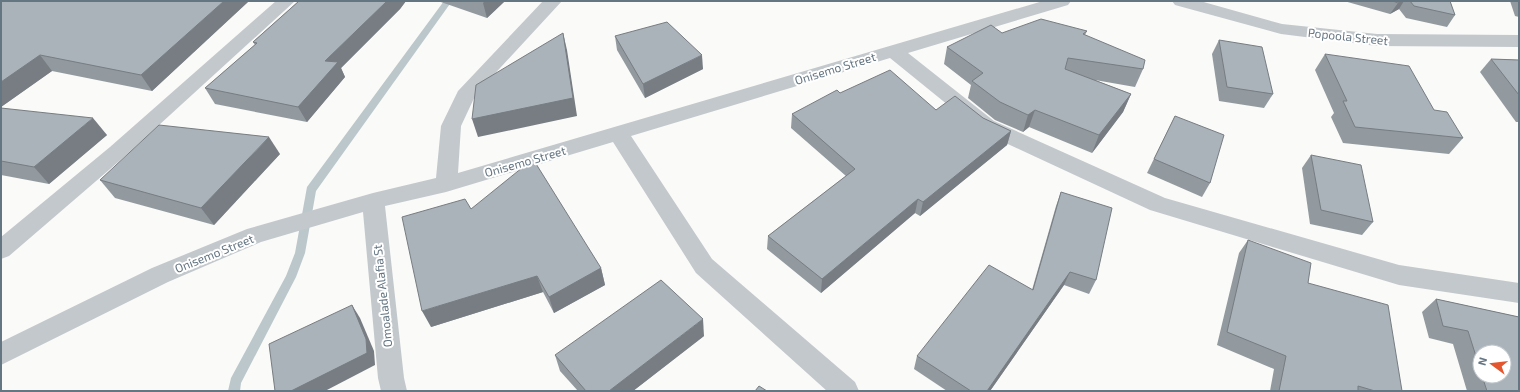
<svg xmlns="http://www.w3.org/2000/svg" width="1520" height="392" font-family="'Exo 2',sans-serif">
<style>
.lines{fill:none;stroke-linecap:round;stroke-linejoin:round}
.stream{fill:#bbc7cb;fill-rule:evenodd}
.minor{fill:#c3c8cc;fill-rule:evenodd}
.wall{fill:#929a9f;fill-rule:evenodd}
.shaded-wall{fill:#777d82}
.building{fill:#aab3b9;stroke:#777d82}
.labels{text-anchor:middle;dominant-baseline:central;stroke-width:4;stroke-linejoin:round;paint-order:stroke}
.street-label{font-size:12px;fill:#657683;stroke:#fff}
</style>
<rect width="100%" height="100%" fill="#fafaf8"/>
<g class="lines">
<path class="stream" d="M444,1H452L316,191L305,253L296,277L241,383L240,391H228L231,378L286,276L295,253L307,187Z"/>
<g class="minor">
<path d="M276,1H295L124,157L9,256L1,259V237L110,147Z"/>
<path d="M543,1H562L476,94L461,126L458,173L1043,1H1071L1068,5L908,53L994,121L1165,198L1399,265L1519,283V303L1399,285L1150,210L980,131L890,58L631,136L712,259L855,382L859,391H827L696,273L613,142L446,192L385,206L404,378L407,391H381L378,378L363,212L261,242L168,282L1,365V342L152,268L247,229L373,193L436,178L441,126L458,91Z"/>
<path d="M1172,1H1200L1282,24L1377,34L1519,35V47L1377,46L1281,34L1175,5Z"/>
</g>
</g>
<g class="wall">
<path d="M1,1H249L152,91L52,71L1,107Z"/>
<path d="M299,1H406L400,9L341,68L345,77L307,122L215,104L205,88L255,45L253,42Z"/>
<path d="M438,1H505L487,18Z"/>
<path d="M1344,1H1450L1455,15L1447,27L1406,18L1399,9L1390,14Z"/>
<path d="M1510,1H1519V17L1515,16Z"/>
<path d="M1087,31L1085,35L1143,69L1135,87L1095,80L1131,94L1123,112L1092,153L1029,127L1023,132L995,120L968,98L971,85L944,64L947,47L1002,33Z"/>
<path d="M615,36L703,69L645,98L617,50Z"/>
<path d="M1219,40L1273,94L1264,108L1219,101L1212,54Z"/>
<path d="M1325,54L1434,110L1463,138L1449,154L1343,143L1331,117L1334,113L1315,70Z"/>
<path d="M1491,59L1519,60V122H1516L1480,72Z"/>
<path d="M840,93L983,118L1011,131L1007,145L920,216L915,213L821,293L767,249L768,236L846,176L791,128L792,114Z"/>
<path d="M1,108L107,135L49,184L1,175Z"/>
<path d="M1175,116L1210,183L1202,197L1147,173Z"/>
<path d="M280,154L214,225L115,198L100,180Z"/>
<path d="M1311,155L1373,222L1362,235L1310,224L1302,168Z"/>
<path d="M1061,192L1096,280L1089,294L1064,285L990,391H947L914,369L917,356L1032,290L1056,206Z"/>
<path d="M471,209L601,268L605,285L554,313L543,292L431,327Z"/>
<path d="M1248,240L1308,283L1402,391H1270L1274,369L1217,345L1239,253Z"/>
<path d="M1436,299L1519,317V391H1467L1453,344L1429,338L1422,312ZM1480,352L1504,376H1480Z"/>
<path d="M704,336L633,391H578L560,371L555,355Z"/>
</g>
<g class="shaded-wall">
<path d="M224,1H249L152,91L141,75Z"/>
<path d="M387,1H406L400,9L341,68L345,77L307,122L298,107L325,61Z"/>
<path d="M485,1H505L487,18L483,3Z"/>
<path d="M1401,1H1404L1399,9L1390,14L1398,3Z"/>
<path d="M563,33L567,50L577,116L478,137L472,119Z"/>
<path d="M40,55L52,71L1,107V82Z"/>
<path d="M702,55L703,69L645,98L643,84Z"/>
<path d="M1131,94L1123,112L1092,153L1099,135Z"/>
<path d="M1035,110L1029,127L1023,132L1028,115Z"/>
<path d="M93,118L107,135L49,184L34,167Z"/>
<path d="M1011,131L1007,145L920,216L923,202Z"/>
<path d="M269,137L280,154L214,225L201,208Z"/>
<path d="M918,199L915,213L821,293L822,279Z"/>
<path d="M601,268L605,285L554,313L549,297Z"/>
<path d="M1070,272L1064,285L990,391H987Z"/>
<path d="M537,276L543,292L431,327L422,311Z"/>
<path d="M352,305L360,318L374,351L375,365L325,391H291Z"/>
<path d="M703,319L704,336L633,391H609Z"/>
</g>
<g class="building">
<path d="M1,1H224L141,75L40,55L1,82Z"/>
<path d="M299,1H387L325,61L338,62L298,107L205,88L257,43L253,42Z"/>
<path d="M1393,1H1401L1398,3Z"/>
<path d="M1410,1H1450L1455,15L1414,6Z"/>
<path d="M1041,19L1087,31L1083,34L1145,60L1143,69L1068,58L1065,69L1131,94L1099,135L1035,110L1028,115L1000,102L972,81L983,73L947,47L991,25L1002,33Z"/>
<path d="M667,22L702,55L643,84L615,36Z"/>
<path d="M563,33L573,98L472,119L476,85Z"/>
<path d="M1219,40L1262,47L1273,94L1227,87Z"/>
<path d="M1325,54L1409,66L1434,110L1447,112L1463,138L1355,127L1343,101H1347Z"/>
<path d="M1491,59L1519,60V95Z"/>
<path d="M890,70L936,110L955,96L983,118L1011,131L923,202L918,199L822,279L768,236L855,169L792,114L837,90L840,93Z"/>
<path d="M1,108L93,118L34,167L1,161Z"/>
<path d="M1175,116L1224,135L1210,183L1154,159Z"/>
<path d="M159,125L269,137L201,208L100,180Z"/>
<path d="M1311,155L1361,165L1373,222L1321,210Z"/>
<path d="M533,159L601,268L549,297L537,276L422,311L402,217L465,199L471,209Z"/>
<path d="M1061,192L1112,208L1096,280L1070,272L987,391H971L917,356L989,265L1033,290Z"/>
<path d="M1248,240L1311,263L1308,283L1388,305L1402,391H1375L1358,386V391H1279L1286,356L1227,332Z"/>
<path d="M661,280L703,319L609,391H586L555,355Z"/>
<path d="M1436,299L1519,317V391H1487L1482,376H1504V352H1480V369L1468,331L1443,326Z"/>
<path d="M352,305L366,339L367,353L291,391H275L269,344Z"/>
<path d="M759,386L767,391H755Z"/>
</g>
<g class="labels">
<g class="street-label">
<text transform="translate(1348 36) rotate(6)">Popoola Street</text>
<text transform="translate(835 68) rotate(-17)">Onisemo Street</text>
<text transform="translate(525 161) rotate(-16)">Onisemo Street</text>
<text transform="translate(214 253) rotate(-22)">Onisemo Street</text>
<text transform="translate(382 296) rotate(-96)">Omoalade Alafia St</text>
</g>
</g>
<rect width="1520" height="392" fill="none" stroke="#657683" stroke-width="4"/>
<g transform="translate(1492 364) rotate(285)"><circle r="19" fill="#ffffff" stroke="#c1c8cd"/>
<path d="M0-3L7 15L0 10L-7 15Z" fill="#e4572e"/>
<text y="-6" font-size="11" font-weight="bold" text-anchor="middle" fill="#657683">N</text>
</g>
</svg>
